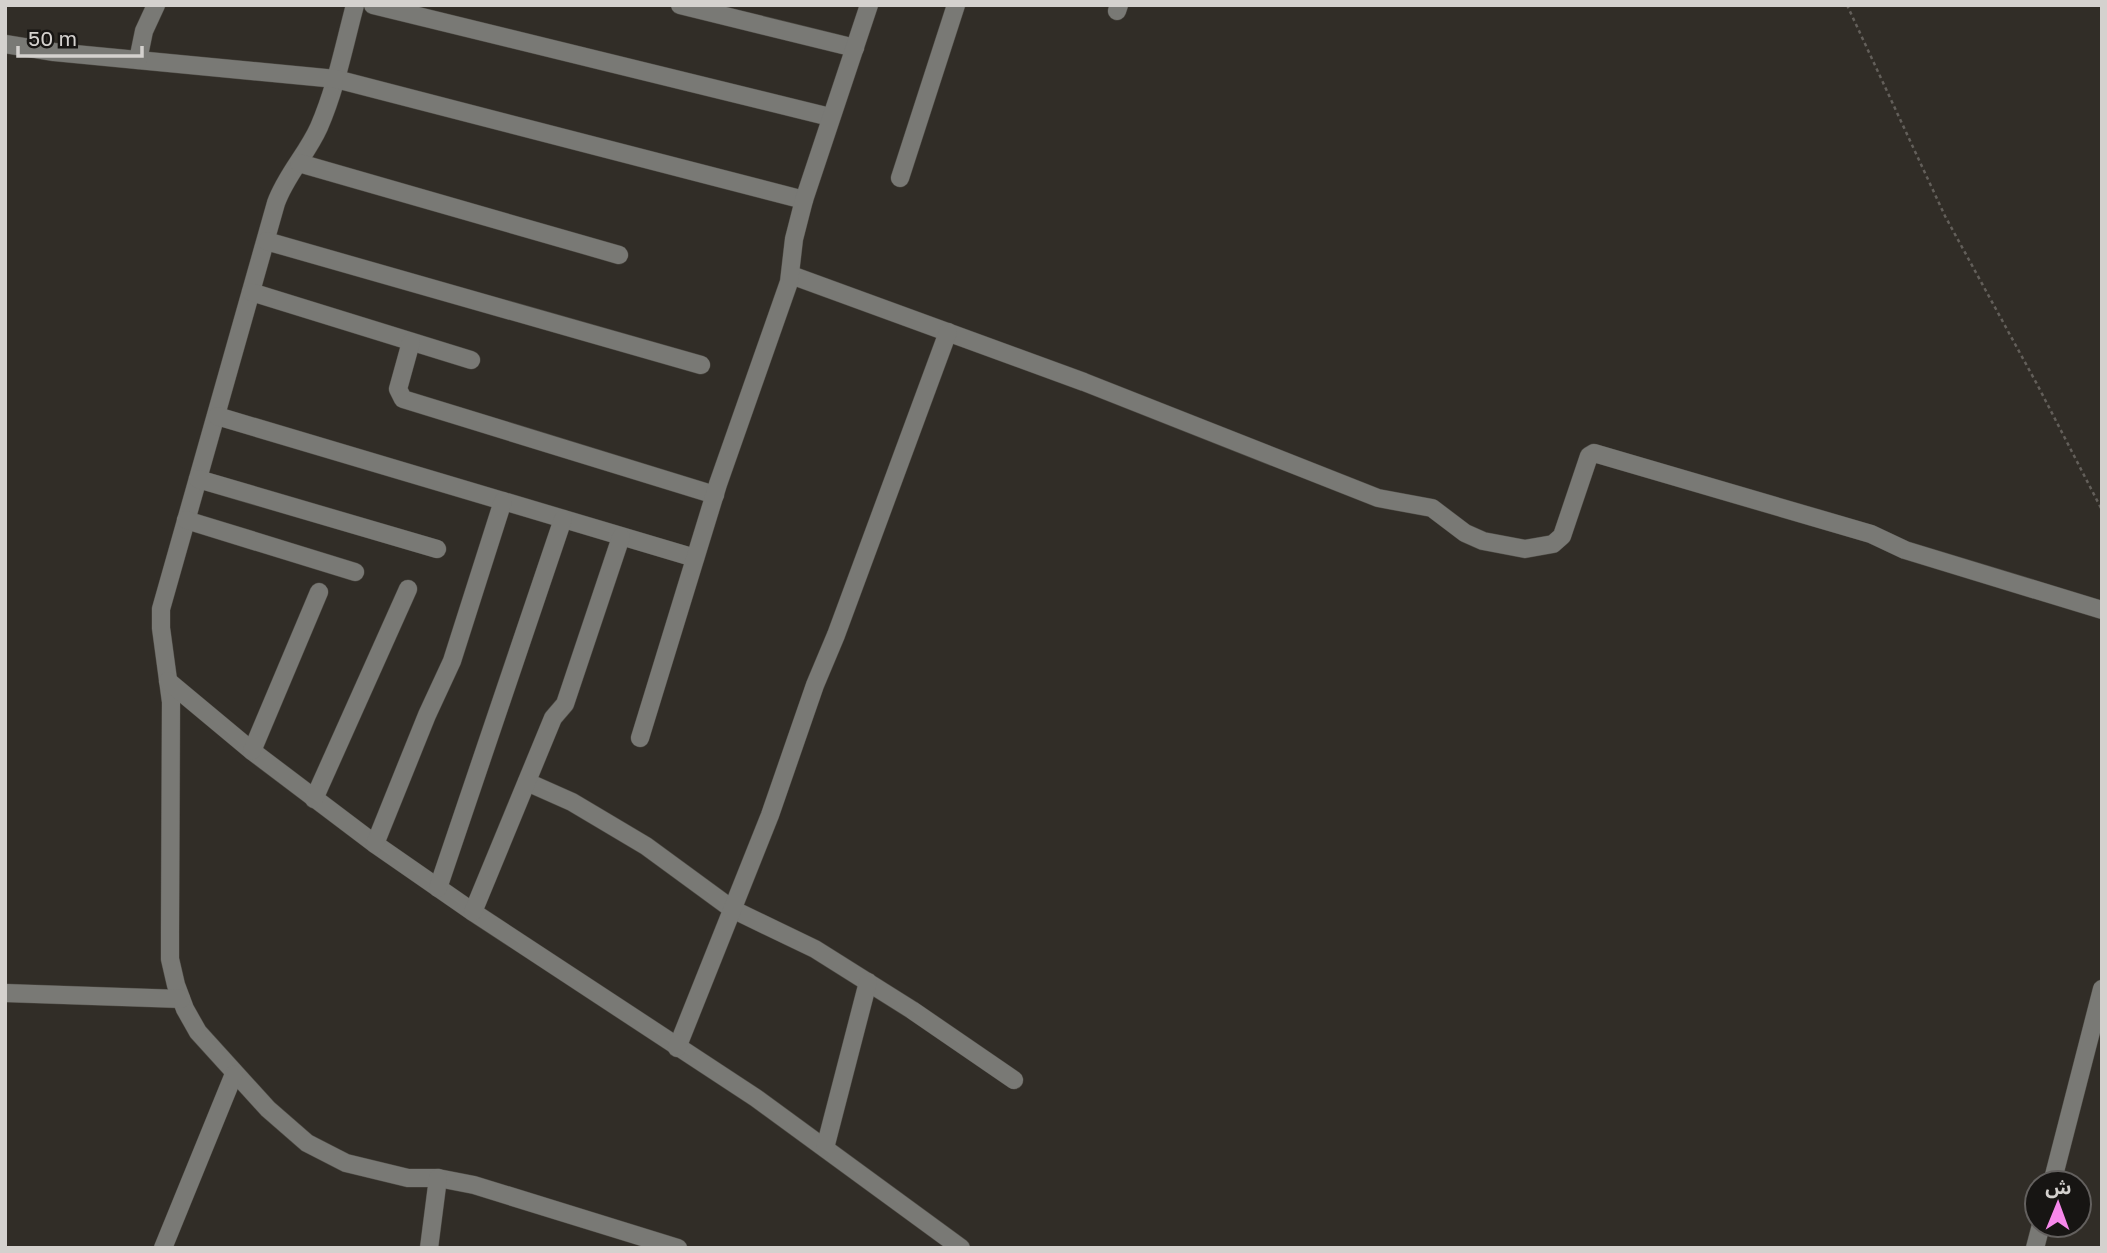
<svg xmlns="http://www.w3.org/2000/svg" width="2107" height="1253" font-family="'Golos Text','Noto Sans Arabic',sans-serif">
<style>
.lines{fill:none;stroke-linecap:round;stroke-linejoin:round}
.minor-casing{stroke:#4e4b45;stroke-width:19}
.path{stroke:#635f5a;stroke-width:2.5;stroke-dasharray:3.5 3.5;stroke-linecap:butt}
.minor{stroke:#797975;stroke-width:18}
</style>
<rect width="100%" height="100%" fill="#312d27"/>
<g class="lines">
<g class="minor-casing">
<g id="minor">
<path d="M355,5C344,46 336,88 319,127C307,154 286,175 276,203L161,609V628L171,702L170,933V959L176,985L185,1009L198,1032L268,1109L307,1143L346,1163L408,1178H438L474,1185L678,1248"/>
<path d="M373,5L830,117"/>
<path d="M680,5L855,48"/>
<path d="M1117,11L1119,5"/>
<path d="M5,44L54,52L336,79L804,200"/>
<path d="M138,60L144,31L156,5"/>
<path d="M299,163L619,255"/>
<path d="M900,178L956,5"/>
<path d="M266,241L701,365"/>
<path d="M791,275L1084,382L1378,498L1432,508L1465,533L1483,541L1525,549L1553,544L1562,536L1589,456L1594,453L1871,534L1905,550L2102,610"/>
<path d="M251,292L471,360"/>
<path d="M411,342L398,389L403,399L715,495"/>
<path d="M217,416L695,558"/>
<path d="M198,479L437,549"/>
<path d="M186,520L355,572"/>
<path d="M168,681L252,751L375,844L473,912L756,1098L961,1248"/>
<path d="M640,738L718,484L789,282L794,239L804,200L869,5"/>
<path d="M252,751L319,592"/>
<path d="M527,782L572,802L646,846L732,909L815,949L912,1010L1014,1080"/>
<path d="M314,799L408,589"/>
<path d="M375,844L427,715L452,661L503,501"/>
<path d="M438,888L563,519"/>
<path d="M473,912L553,718L565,704L621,537"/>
<path d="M5,993L181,999"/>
<path d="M677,1048L770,815L815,685L836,635L948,332"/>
<path d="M825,1148L868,982"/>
<path d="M2052,1183L2102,989"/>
<path d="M163,1248L234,1074"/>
<path d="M429,1248L438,1178"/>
<path d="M2035,1248L2041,1225"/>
</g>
</g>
<path class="path" d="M1847,5L1945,216L2038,386L2102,510"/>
<use href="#minor" class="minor"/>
</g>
<rect width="2107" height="1253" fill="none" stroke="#d4d1ce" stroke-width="14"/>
<g transform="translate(2058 1204) rotate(1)"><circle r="33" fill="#171513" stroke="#63605e" stroke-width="2"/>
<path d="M0-5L12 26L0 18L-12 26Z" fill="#f788eb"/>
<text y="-10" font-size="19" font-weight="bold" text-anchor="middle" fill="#d4d1ce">ش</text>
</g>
<path d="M18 46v10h124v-10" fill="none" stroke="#d4d1ce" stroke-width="3.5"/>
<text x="28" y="46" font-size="21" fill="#d4d1ce" stroke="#171513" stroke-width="5" paint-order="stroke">50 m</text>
</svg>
